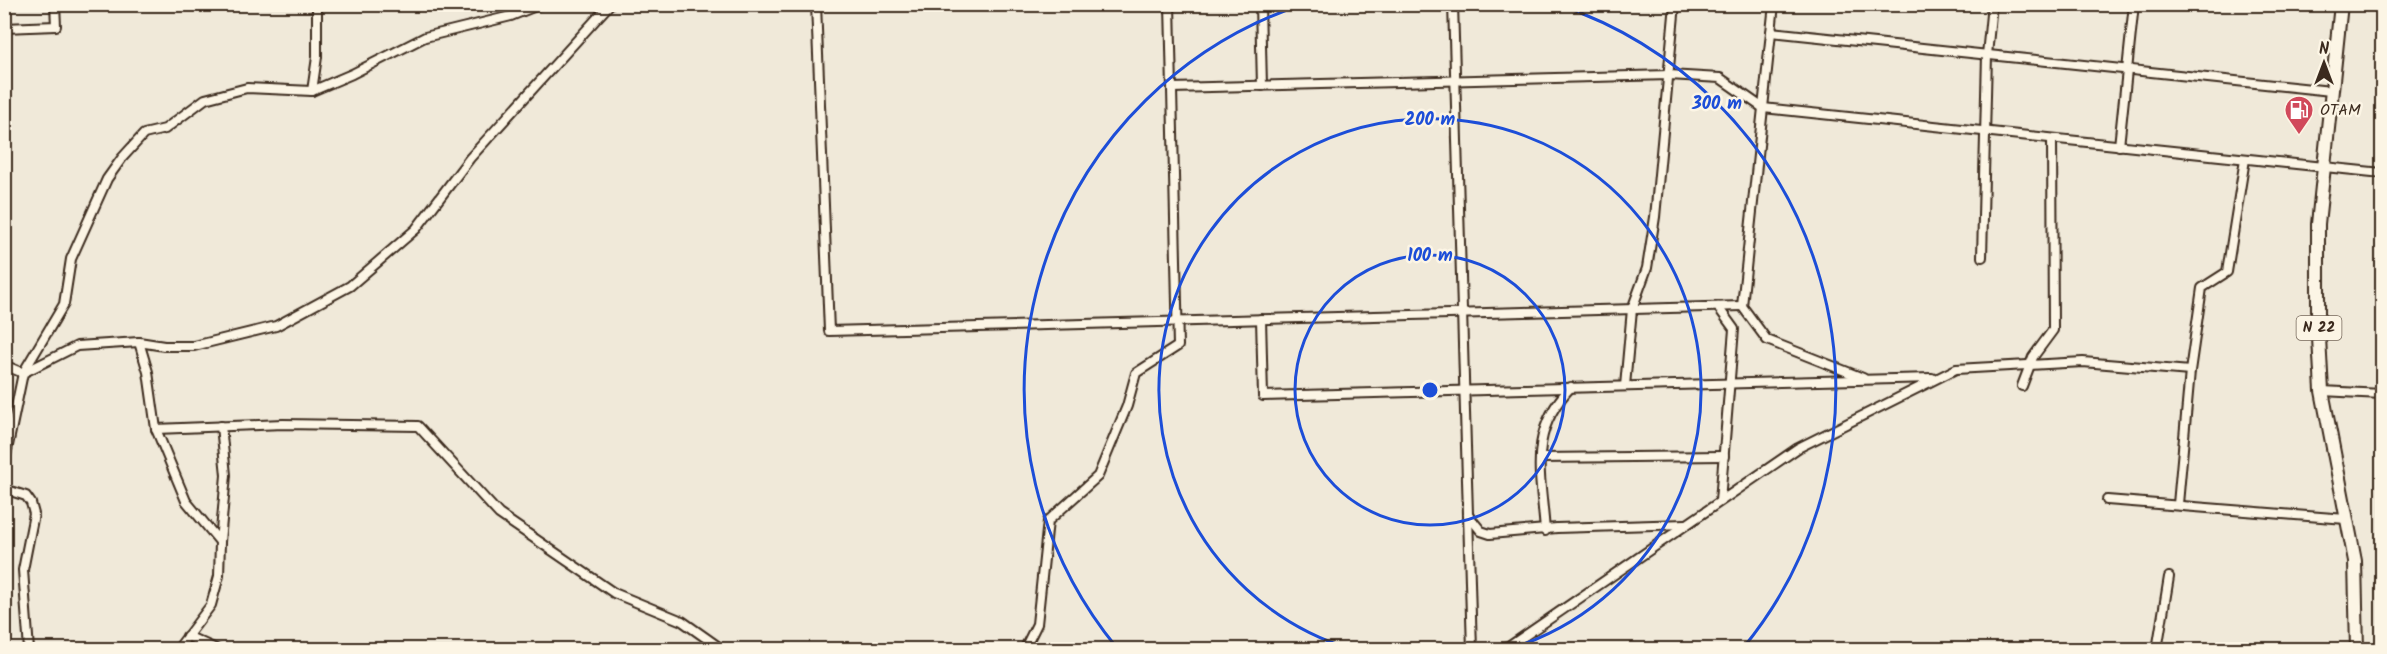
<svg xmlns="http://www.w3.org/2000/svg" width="2387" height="654" font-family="Kalam,sans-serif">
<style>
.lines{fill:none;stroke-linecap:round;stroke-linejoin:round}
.street-casing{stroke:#3b2a1e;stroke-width:12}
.primary-casing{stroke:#3b2a1e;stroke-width:16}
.street{stroke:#fcf5e5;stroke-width:8}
.primary{stroke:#fcf5e5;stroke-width:12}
.ring{fill:none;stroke:#1d4ed8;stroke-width:3}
.labels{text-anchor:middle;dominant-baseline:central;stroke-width:5;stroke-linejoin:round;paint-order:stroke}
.shield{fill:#fcf5e5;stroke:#75675a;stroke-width:1.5}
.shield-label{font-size:15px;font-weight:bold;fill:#3b2a1e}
.poi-label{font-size:16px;fill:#3b2a1e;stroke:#fcf5e5;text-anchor:start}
.centre{fill:#1d4ed8;stroke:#fcf5e5;stroke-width:3}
.ring-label{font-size:18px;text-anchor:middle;font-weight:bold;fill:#1d4ed8;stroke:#fcf5e5;stroke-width:5;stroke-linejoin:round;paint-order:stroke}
</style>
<rect width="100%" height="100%" fill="#f0e9d9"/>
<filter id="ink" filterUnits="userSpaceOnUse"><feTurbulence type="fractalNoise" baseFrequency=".0167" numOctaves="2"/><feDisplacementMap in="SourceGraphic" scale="12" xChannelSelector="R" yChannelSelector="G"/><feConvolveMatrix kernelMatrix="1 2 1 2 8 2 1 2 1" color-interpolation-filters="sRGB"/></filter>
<g filter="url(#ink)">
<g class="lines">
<g class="street-casing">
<g id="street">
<path d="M816,4L829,331L1742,306"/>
<path d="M1260,4L1262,86"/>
<path d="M1453,4L1472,650"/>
<path d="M1774,4L1742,306L1767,340L1863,378"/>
<path d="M2327,4L2341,6"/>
<path d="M4,28L56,26L55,4"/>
<path d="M1771,32L2331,91"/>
<path d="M1172,88L1669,75L1720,78L1763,108L2382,173"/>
<path d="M312,91L317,57V4"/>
<path d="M2119,146L2134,4"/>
<path d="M1982,257L1987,55L1992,4"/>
<path d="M1718,307L1734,329L1720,501"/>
<path d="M1261,319L1263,396L1932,378"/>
<path d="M139,342L148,372L156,429L186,501L220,542L219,576L211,605L177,650"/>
<path d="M4,365L23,373L64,304L71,259L107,179L122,158L144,134L165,129L205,99L247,88L312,91L352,74L425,37L511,16L541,4"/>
<path d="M1625,386L1632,309L1647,268L1655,217L1675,4"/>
<path d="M2022,386L2033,357L2053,330L2052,139"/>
<path d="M2322,391L2382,394"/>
<path d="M156,429L283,424L418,426L499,514L614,593L682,621L723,650"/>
<path d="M1540,458L1724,456"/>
<path d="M4,465L23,373L77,346L139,342L164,346H194L276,326L350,286L416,229L470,158L610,4"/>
<path d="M4,489L26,496L31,503L34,514L23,570L29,650"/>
<path d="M2107,500L2346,519"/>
<path d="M2178,504L2190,371L2202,288L2227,272L2245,159"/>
<path d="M1468,515L1481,531L1490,534L1557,528L1686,524"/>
<path d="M1545,531C1541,474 1527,432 1571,387"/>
<path d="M220,542L226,475L221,426"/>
<path d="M187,636L218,650"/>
<path d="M1024,650L1037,624L1048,521L1098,476L1127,406L1136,373L1178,346L1170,4"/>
<path d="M1504,650L1798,448L1956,369L2083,362L2190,371"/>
<path d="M2157,650L2169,577"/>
</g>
</g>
<g class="primary-casing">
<path id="primary" d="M2341,4L2318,224V320L2322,391L2355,561L2357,650"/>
</g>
<use href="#street" class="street"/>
<use href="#primary" class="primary"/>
</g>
</g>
<g class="ring">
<circle cx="1430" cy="390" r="135"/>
<path d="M1351 649A271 271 0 1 1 1509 649"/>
<path d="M1117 648A406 406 0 0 1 1301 5M1559 5A406 406 0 0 1 1743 648"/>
</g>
<defs>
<g id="fuel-pin" transform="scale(1.5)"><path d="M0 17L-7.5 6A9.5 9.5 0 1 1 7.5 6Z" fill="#d1495b" stroke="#fcf5e5"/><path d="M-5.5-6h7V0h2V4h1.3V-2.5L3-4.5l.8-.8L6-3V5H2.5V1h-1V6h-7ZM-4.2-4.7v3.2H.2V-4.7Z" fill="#fff"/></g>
</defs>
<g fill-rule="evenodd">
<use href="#fuel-pin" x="2299" y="110"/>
</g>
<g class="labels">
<rect class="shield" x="2296.5" y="316" width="45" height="24" rx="4.5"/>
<g class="shield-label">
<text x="2319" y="328">N 22</text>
</g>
<g class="poi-label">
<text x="2320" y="110">OTAM</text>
</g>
</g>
<circle cx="1430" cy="390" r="9" class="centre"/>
<g class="ring-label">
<text x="1717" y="109">300 m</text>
<text x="1430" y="125">200 m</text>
<text x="1430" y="261">100 m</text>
</g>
<rect width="2387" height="654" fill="none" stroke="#fcf5e5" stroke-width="24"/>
<rect x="12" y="12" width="2363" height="630" fill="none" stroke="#3b2a1e" stroke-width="2" filter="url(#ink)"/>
<g transform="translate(2324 63)" stroke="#fcf5e5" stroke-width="4.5" paint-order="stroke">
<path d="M0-4.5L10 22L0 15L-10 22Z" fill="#3b2a1e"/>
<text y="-9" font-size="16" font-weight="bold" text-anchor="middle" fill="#3b2a1e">N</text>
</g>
</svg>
